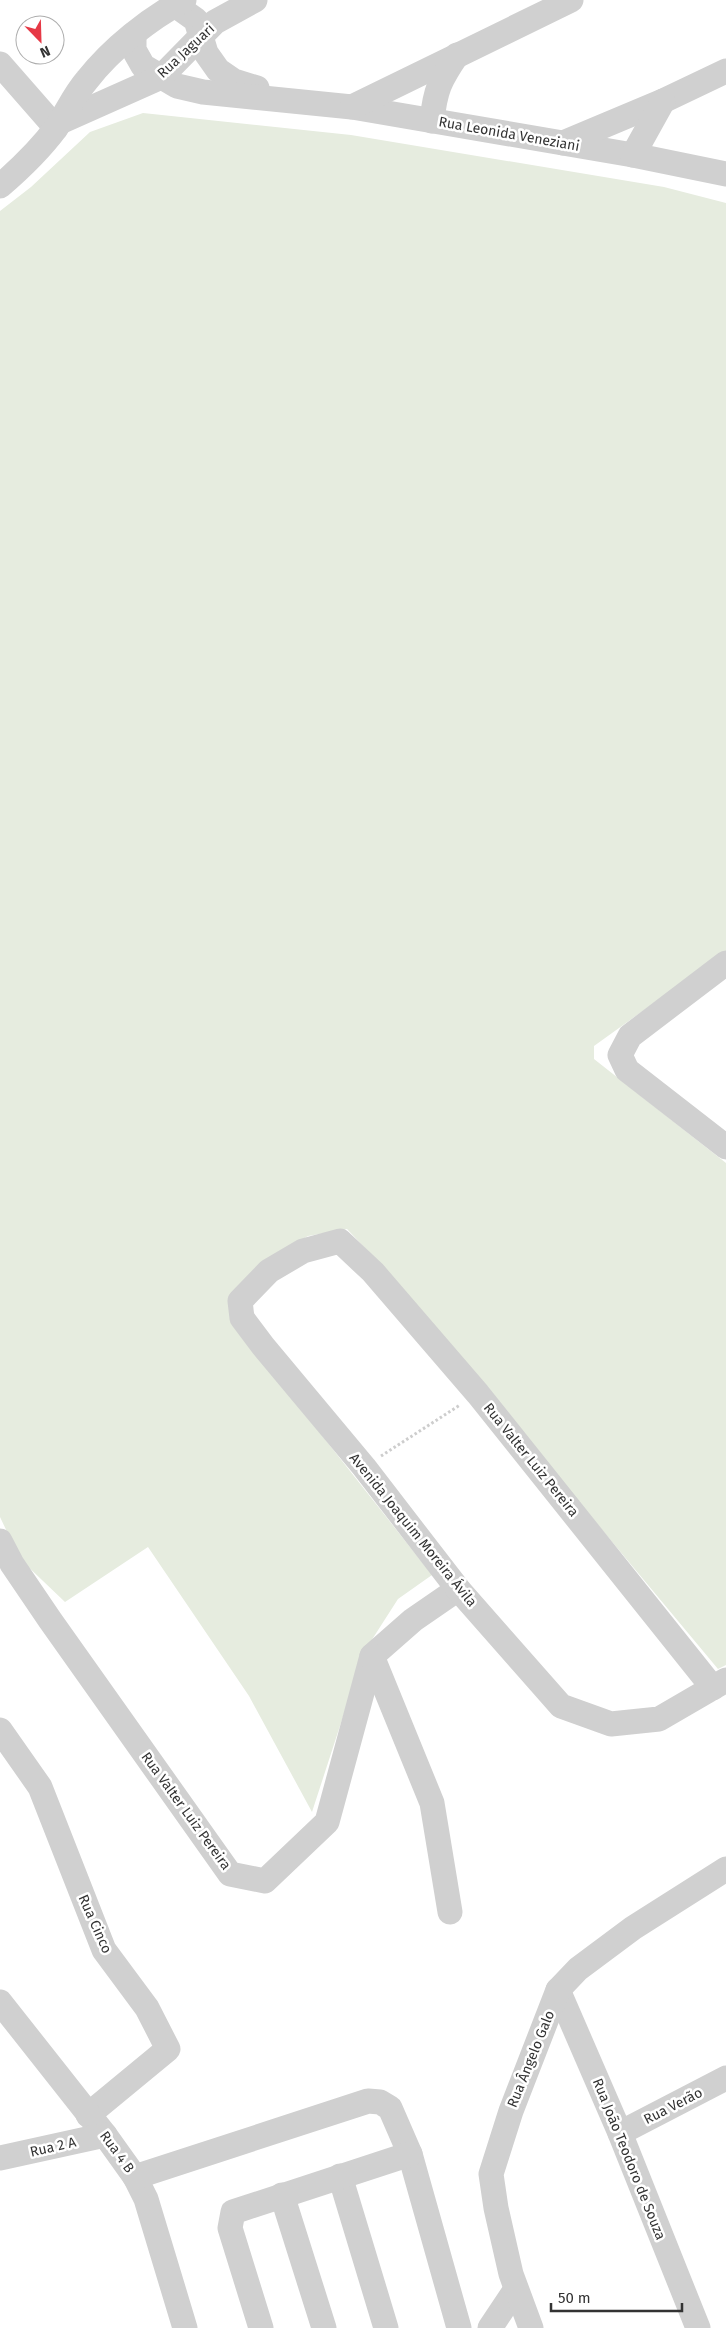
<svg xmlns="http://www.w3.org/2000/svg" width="726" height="2328" font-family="'Fira Sans',sans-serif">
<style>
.green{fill:#e6ecdf}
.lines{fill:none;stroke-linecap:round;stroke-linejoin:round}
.path{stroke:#cdcdcd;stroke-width:3;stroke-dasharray:2.5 2.5;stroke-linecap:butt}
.minor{stroke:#d0d0d0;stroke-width:25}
.labels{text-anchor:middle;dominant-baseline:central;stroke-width:5;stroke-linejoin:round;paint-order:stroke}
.street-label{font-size:14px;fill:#333;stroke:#fff}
</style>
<rect width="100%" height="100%" fill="#fff"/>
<path class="green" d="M143,113L351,135L664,187L726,203V951L594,1046V1059L726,1163V1665L718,1669L384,1268L347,1229L308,1236L266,1261L234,1324L432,1575L398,1599L364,1652L312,1812L249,1696L148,1547L65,1602L20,1559L0,1517V211L31,187L90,132Z"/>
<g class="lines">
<path class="path" d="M381,1456L460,1405"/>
<g class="minor">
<path d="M175,5L196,20L206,53L218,70L234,81L257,88"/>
<path d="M134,34V50L143,66L177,86L203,92L352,107L633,155L726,174"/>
<path d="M0,64L56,128"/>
<path d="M352,107L571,0"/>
<path d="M432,121C435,90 440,80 457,55"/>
<path d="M60,122L161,77L215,22L255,0"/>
<path d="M563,143L663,101L726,71"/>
<path d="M633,155L663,101"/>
<path d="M0,186C21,168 39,151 56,128C67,112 74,95 87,80C112,48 149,19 184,0"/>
<path d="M726,963L630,1036L620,1055L627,1070L726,1147"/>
<path d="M0,1541L12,1564L50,1620L230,1874L265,1881L327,1822L372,1656L413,1620L458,1589"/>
<path d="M372,1656L432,1803L450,1912"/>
<path d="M713,1688L478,1394L373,1272L340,1241L303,1251L269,1271L240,1301L242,1318L263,1346L364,1467L458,1589L561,1706L611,1724L659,1719L726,1680"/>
<path d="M0,1730L40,1787L104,1950L147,2008L168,2049L88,2115"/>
<path d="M558,1990L620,2133L698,2328"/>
<path d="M0,2002L105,2135L135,2177L146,2199L185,2328"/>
<path d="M620,2133L726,2078"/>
<path d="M0,2158L105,2135"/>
<path d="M340,2176L386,2328"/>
<path d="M135,2177L368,2101L380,2102L390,2108L410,2154L459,2328"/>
<path d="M282,2195L324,2328"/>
<path d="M261,2328L230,2228L233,2212L410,2154"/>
<path d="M490,2328L516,2289"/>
<path d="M531,2328L511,2274L496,2208L491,2174L511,2111L558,1990L578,1969L633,1928L726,1869"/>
</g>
</g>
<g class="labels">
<g class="street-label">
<text transform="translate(186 51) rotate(-43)">Rua Jaguari</text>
<text transform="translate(509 134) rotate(10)">Rua Leonida Veneziani</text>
<text transform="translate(531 1460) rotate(51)">Rua Valter Luiz Pereira</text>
<text transform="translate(413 1530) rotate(51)">Avenida Joaquim Moreira Ávila</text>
<text transform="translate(186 1811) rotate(54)">Rua Valter Luiz Pereira</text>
<text transform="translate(95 1924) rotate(66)">Rua Cinco</text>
<text transform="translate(531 2059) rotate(-68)">Rua Ângelo Galo</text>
<text transform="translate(673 2106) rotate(-27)">Rua Verão</text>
<text transform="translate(53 2147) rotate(-13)">Rua 2 A</text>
<text transform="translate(117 2152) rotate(54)">Rua 4 B</text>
<text transform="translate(629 2159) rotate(68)">Rua João Teodoro de Souza</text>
</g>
</g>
<g transform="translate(40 40) rotate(157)"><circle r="24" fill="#ffffff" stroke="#adadad"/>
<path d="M0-4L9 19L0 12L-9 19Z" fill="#e63946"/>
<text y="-8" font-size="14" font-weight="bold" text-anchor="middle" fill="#333333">N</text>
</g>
<path d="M551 2303v8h131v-8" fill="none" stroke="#333333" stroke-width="2.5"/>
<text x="558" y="2303" font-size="15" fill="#333333" stroke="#ffffff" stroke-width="4" paint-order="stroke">50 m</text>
</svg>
